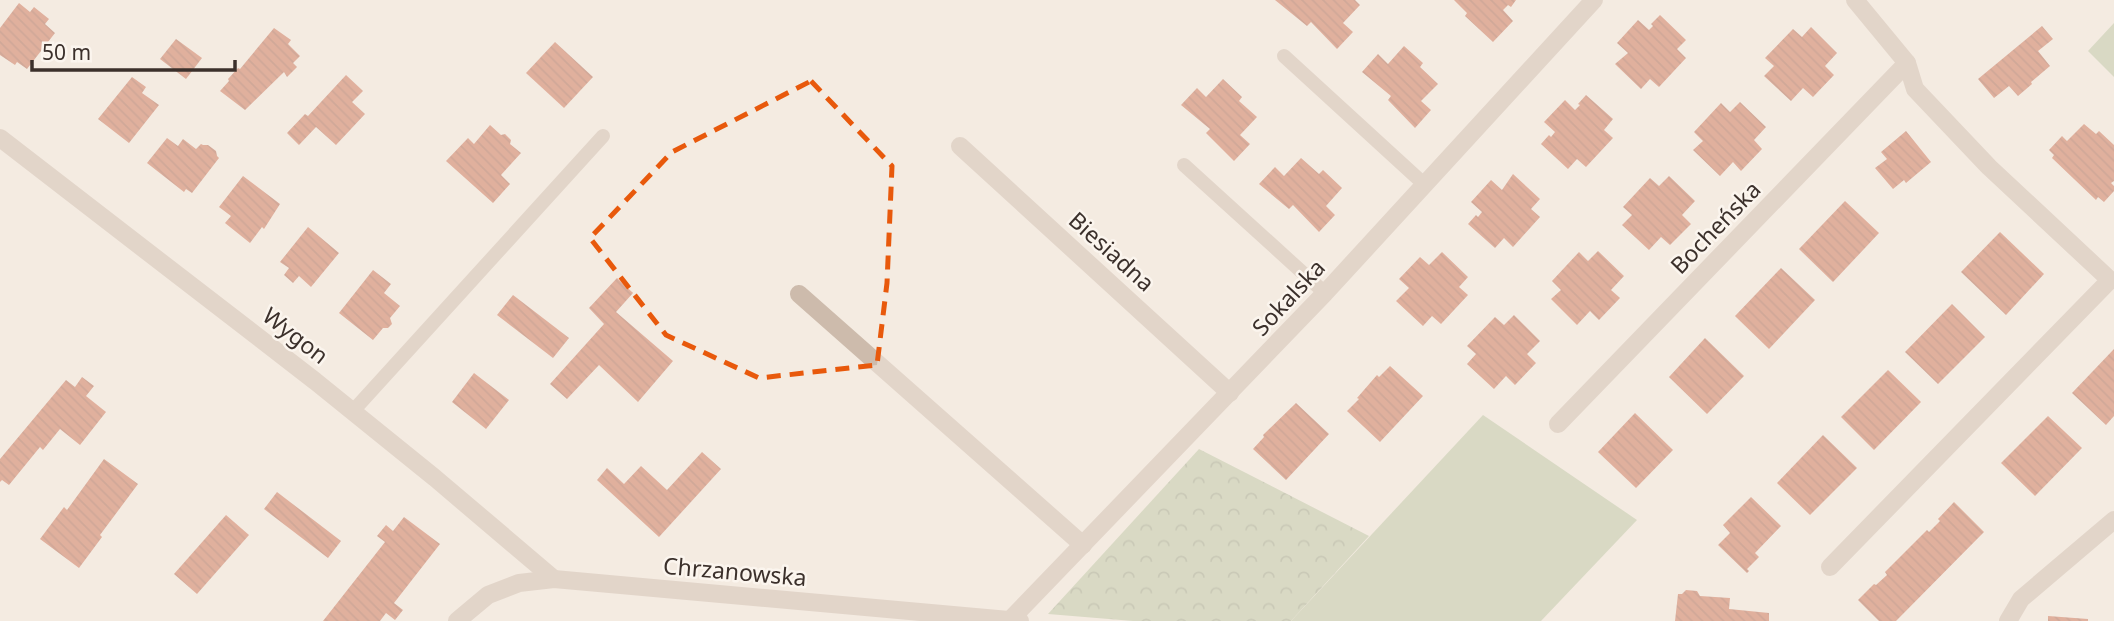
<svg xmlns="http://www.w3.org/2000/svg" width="2114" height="621" font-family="'Noto Sans',sans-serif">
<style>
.green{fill:#b8c4a0}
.forest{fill:url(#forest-crowns)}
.building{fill:url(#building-back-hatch)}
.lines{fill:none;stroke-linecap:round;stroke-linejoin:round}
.service{stroke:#cdbbac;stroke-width:14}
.minor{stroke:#cdbbac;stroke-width:18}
.marked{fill:none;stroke:#e8590c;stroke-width:5;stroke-dasharray:14 9;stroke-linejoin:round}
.labels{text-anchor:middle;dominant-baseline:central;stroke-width:5;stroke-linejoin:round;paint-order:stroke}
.street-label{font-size:23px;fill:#3b302b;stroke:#fbf5ee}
</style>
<defs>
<pattern id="forest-crowns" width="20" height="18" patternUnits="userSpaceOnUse" patternTransform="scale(1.75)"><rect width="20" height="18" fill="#b8c4a0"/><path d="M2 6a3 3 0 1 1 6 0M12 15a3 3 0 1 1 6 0" fill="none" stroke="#97a083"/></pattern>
<pattern id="building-back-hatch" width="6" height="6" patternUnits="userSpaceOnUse" patternTransform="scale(1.75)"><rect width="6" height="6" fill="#c8694b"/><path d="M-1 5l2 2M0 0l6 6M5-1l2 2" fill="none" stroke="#a4573f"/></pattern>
</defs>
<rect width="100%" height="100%" fill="#f4ebe1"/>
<g class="green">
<path d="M2114,23V77L2088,51Z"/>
<path d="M1483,415L1637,520L1541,621H1291Z"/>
</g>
<path class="forest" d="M1199,449L1369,536L1291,621H1133L1048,614Z"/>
<g class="building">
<path d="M1275,0H1355L1360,5L1343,23L1353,32L1337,49L1311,22L1307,26Z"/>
<path d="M1454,0H1516L1511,7L1508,5L1503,10L1513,21L1493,42L1465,16L1467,13Z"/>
<path d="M19,3L30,12L34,7L49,19L45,24L55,33L27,69L17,62L15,65L0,55V28Z"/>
<path d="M1660,15L1686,40L1677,49L1686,58L1659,87L1650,79L1641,89L1615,64L1628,53L1617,43L1638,20L1649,30L1653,26L1651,24Z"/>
<path d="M2042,26L2053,39L2038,51L2050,66L2031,82L2032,84L2018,96L2009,86L1994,98L1978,79Z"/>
<path d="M1811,27L1837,53L1825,66L1834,75L1813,97L1803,88L1791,101L1764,76L1774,66L1765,58L1793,29L1802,37Z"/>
<path d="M274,28L291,40L288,44L300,56L293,63L297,67L287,77L284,72L245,110L220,91L229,81L228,79L238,68L240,69Z"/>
<path d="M176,39L202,58L186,79L160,59Z"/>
<path d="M555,42L593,77L564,108L526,73Z"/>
<path d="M1404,46L1423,63L1420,67L1438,84L1421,101L1431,110L1415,128L1388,100L1391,96L1362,72L1378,54L1388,64Z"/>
<path d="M346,75L363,91L352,102L365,114L336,145L316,127L299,145L287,133L305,114L308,116Z"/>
<path d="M132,77L146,87L142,93L159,105L129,143L98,119Z"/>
<path d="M1223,79L1242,97L1239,101L1257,117L1240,135L1250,144L1234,161L1206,133L1210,129L1181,105L1197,88L1206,97Z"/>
<path d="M1586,95L1613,119L1604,130L1613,138L1586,167L1577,159L1568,169L1541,144L1549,135L1551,137L1555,132L1544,122L1565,100L1575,110L1580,105L1578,104Z"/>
<path d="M1740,102L1766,127L1754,140L1762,149L1741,171L1733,162L1720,176L1693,150L1703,141L1694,132L1721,103L1730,112Z"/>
<path d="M2084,124L2096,134L2099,131L2114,145V181L2111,183L2114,186V191L2104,202L2098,197L2096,200L2052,158L2054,155L2049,150L2062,136L2067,141Z"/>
<path d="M490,125L501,135L505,134L511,140L510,144L521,153L501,175L510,184L493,203L446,161L468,138L474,144Z"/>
<path d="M1906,131L1931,162L1906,183L1904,180L1893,189L1875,168L1887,159L1881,152Z"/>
<path d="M167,138L178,146L183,139L196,149L201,144L203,145H208L216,151L217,156L219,158L192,193L186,189L184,192L147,163Z"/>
<path d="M1301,158L1319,174L1323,170L1342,188L1326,206L1335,215L1319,232L1293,205L1289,209L1259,184L1275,167L1284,176Z"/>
<path d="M1513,174L1540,199L1531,209L1540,217L1513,247L1504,238L1495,248L1468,224L1476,215L1478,217L1482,212L1471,202L1491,180L1502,190Z"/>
<path d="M243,176L280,204L264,229L262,227L250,243L225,223L231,216L219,207Z"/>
<path d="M1669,176L1695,201L1682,215L1691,224L1670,245L1661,237L1649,250L1622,225L1632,215L1623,207L1650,178L1659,186Z"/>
<path d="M1845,201L1879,233L1833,282L1799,249Z"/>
<path d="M308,227L339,253L311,287L299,276L293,283L284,275L289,268L280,262Z"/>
<path d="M2000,232L2044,274L2006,315L1961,272Z"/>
<path d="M1598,251L1624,276L1611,290L1620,298L1599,320L1590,311L1577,325L1551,299L1561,290L1552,281L1579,252L1588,261Z"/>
<path d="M1442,252L1468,277L1459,287L1468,295L1441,324L1432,316L1423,326L1396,301L1409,288L1399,279L1420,257L1429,265Z"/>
<path d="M1781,268L1815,300L1769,349L1735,316Z"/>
<path d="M373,270L391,284L384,293L400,306L390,318L392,324L388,328H383L373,340L339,313Z"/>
<path d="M617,278L633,293L616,312L673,361L638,402L599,365L567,399L550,384L604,324L589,308Z"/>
<path d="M513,295L569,338L553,358L497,315Z"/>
<path d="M1952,304L1985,337L1938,384L1905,352Z"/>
<path d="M1514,315L1540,341L1527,354L1536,363L1515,385L1506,376L1494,389L1467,364L1476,354L1467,346L1495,317L1504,325Z"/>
<path d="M1705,338L1744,376L1707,414L1669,377Z"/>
<path d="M2114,349V416L2106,425L2072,393Z"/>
<path d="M1390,366L1423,396L1380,442L1347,411L1359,399L1357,398L1377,375L1379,377Z"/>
<path d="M1888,370L1921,402L1874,450L1841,417Z"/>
<path d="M474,373L509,400L486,429L452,402Z"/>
<path d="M82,377L94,386L86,396L106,412L80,445L60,429L43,450L40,447L9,485L2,480L0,482V459L66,380L75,387Z"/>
<path d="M1296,403L1329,434L1286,480L1253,449L1264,437L1263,435Z"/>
<path d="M1635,413L1673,450L1636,488L1598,452Z"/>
<path d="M2048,416L2082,448L2035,496L2001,463Z"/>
<path d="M1823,435L1857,468L1810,515L1777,483Z"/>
<path d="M702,452L721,469L659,537L597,480L607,468L624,484L641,466L667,490Z"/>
<path d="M104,459L138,484L100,535L102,537L79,568L40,539L64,507L67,510Z"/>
<path d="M277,492L341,541L328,558L264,509Z"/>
<path d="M1751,497L1781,526L1755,553L1759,557L1747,569L1749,571L1747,573L1718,545L1730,533L1723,525Z"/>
<path d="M1954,502L1984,532L1896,621H1879L1858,600L1874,584L1876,585L1887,575L1885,572L1927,530L1929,532L1940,521L1938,519Z"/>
<path d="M226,515L249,535L197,594L174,574Z"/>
<path d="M404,517L440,544L394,603L403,610L395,620L386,613L380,621H323L385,542L377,536L386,525L393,531Z"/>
<path d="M1686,590L1697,591L1700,596L1730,598L1729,609L1769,613V621H1675L1678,594H1682Z"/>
<path d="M2048,616L2088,619V621H2048Z"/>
</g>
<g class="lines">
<g class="service">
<path d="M1284,56L1425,185"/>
<path d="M1184,165L1325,293"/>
<path d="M353,411L603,136"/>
</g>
<g class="minor">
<path d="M0,138L315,381L435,478L554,579"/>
<path d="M960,146L1230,393"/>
<path d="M799,294L1083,545"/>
<path d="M1558,424L1907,63"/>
<path d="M1830,567L2110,280L1989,167L1915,89L1907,63L1855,0"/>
<path d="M1010,620L1325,293L1594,0"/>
<path d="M457,621L488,595L519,583L554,579L1020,621"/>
<path d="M2008,621L2021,599L2114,520"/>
</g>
</g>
<path d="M0 0H2114V621H0ZM811,81L892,166L887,283L877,365L759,378L666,335L590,238L672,152Z" fill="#f4ebe1" fill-opacity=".55" fill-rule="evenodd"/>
<path class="marked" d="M811,81L892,166L887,283L877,365L759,378L666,335L590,238L672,152Z"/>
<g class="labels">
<g class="street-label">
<text transform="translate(1715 227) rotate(-46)">Bocheńska</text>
<text transform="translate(1112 251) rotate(42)">Biesiadna</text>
<text transform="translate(1288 297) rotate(-47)">Sokalska</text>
<text transform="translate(296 335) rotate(38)">Wygon</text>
<text transform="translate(735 571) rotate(5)">Chrzanowska</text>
</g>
</g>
<path d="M32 60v10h203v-10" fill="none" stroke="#3b302b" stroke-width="3.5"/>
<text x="42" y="60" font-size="21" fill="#3b302b" stroke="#fbf5ee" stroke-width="5" paint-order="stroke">50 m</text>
</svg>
